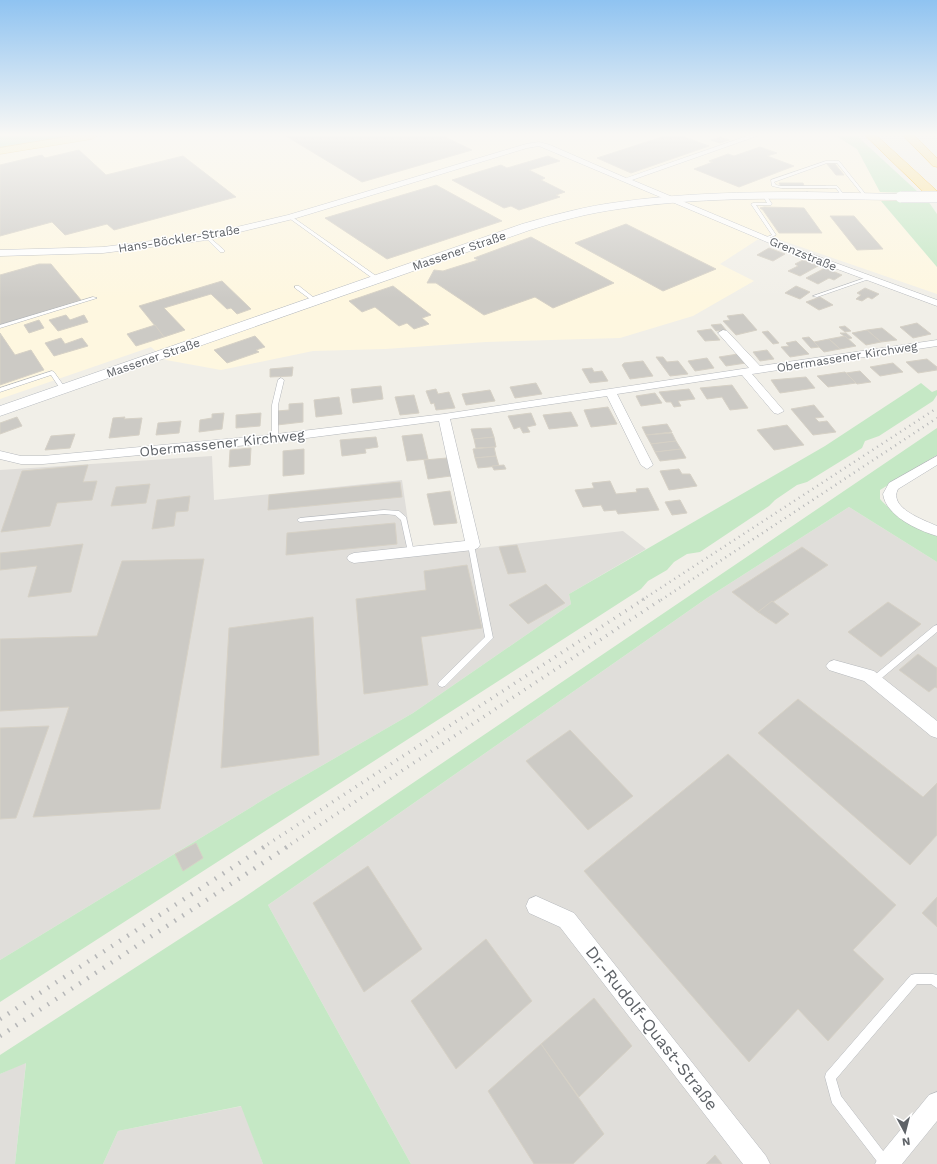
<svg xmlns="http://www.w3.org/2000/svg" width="937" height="1164" font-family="'Work Sans',sans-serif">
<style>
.commercial{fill:#fef7e0}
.industrial{fill:#e0deda}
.green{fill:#c5e8c5}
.building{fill:#cccac5;stroke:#d6d1c6}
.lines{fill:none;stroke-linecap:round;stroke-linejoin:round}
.service-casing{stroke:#b5b8bc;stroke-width:1}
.minor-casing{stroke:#b5b8bc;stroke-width:1}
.secondary-casing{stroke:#b6babf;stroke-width:1}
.primary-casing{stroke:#f2c960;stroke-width:1}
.motorway-casing{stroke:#f9ab00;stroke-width:1}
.service{fill:#fff;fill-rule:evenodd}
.minor{fill:#fff;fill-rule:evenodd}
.secondary{fill:#fff;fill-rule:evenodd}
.primary{fill:#fff2af;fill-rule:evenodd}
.motorway{fill:#fde293;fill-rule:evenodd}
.rail-far2{stroke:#b6b7b8;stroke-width:2.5;stroke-dasharray:1 4.5;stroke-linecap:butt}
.rail-far1{stroke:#b6b7b8;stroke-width:3.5;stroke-dasharray:1 6;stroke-linecap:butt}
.rail{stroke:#b6b7b8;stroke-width:4.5;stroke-dasharray:1.5 8;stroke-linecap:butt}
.secondary-bridge-casing{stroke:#b6babf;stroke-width:12;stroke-linecap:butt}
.secondary-bridge{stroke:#fff;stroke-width:11}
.labels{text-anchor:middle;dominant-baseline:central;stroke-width:3;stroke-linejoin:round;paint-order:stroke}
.far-street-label{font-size:12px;fill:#5f6368;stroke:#fff}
.street-label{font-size:14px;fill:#5f6368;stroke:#fff}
.near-street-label{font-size:17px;fill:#5f6368;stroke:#fff}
</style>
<rect width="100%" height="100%" fill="#f1efe8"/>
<path class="commercial" d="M106,136H836L857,149L880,192L897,193L905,201H881L937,267V294L769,236L757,240L720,264L754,281L693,316L620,338L486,342L385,349L313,351L221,370L166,360L151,347L0,399V155Z"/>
<g class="industrial">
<path d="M212,456L214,500L402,480L413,556L623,531L646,549L569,594L571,604L413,713L271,795L0,960V470Z"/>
<path d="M849,507L937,562V1164H411L268,905L707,598Z"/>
<path d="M26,1062L15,1164H0V1074Z"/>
<path d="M242,1106L263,1164H103L118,1131Z"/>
</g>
<g class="green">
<path d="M0,136H70L0,149Z"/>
<path d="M836,136H857L919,193L880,192L857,149Z"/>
<path d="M881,201H928L937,214V267Z"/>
<path d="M921,383L932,392L937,390V395L933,401L879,436L865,441L862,448L807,482L797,485L775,500L769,506L700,552L687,554L674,562L667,570L648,581L641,589L0,1002V960L271,795L413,713L571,604L569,594L825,446Z"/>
<path d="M937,428V455L880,490V499C895,516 916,525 937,534V562L849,507L707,598L268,905L411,1164H263L241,1106L118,1131L103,1164H15L26,1063L0,1074V1055L243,898Z"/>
</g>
<g class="building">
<path d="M286,136H443L472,150L362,182Z"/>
<path d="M665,136H682L709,146L631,173L597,158Z"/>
<path d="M721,137L729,140L720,143L711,140Z"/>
<path d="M760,147L777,153L767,156L794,166L739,187L694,169L713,162L709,161L728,154L734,156Z"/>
<path d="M79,150L106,175L183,156L236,197L114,230L107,224L65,235L52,222L0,236V165L42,155L45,158Z"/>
<path d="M548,156L560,161L529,170L545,178L541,180L565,192L556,195L560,197L519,210L511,206L504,208L452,180L501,165L507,168Z"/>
<path d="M827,164H835L844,175H836Z"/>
<path d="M779,183H803L804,186H826L828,188H782Z"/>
<path d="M436,185L502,221L387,259L325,218Z"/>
<path d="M764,207L804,208L822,233H779L763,210L760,208Z"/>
<path d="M830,216H854L883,249L857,250Z"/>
<path d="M626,224L716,269L663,291L575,243Z"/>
<path d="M531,237L614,283L553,308L535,297L484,315L436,283H427L434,270L443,271L478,260L474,258Z"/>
<path d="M769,248L785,254L773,261L757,255Z"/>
<path d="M803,260L818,266L800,276L788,271L798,266L795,264Z"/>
<path d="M39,264H51L81,300L0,325V275Z"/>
<path d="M825,268L842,275L834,280L829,278L818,284L806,278Z"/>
<path d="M222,281L251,309L237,314L231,308L227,309L211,294L164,308L185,330L164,337L139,306Z"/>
<path d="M393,286L431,315L422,318L429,324L414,329L407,323L399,326L375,307L362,312L349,301Z"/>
<path d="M796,286L810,292L800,299L785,293Z"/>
<path d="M865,288L879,294L872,299L868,297L862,301L856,299L861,295L857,293Z"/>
<path d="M820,297L833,305L819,310L806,302Z"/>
<path d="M743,314L757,330L736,335L723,321L730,320L727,316Z"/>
<path d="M66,315L70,320L84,315L88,322L58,331L49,320Z"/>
<path d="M39,320L44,328L29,333L24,325Z"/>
<path d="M917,323L931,334L913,338L900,327Z"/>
<path d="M721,324L726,330L716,331L711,325Z"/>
<path d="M155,325L164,337L136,346L127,334Z"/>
<path d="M845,326L851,331L845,332L839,327Z"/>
<path d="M882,328L897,340L881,342L867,330Z"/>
<path d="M711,329L720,340L705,341L697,331Z"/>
<path d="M867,330L881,342L866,345L852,333Z"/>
<path d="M768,331L779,343L773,344L762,332Z"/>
<path d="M0,333L15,355L31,350L44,370L0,385Z"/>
<path d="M840,333H846L852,338L848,339Z"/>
<path d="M255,336L265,347L256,350L259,352L227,363L214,350Z"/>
<path d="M845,336L856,346L840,349L829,339Z"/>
<path d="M809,337L819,347L811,348L802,338Z"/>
<path d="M61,338L65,344L82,338L88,346L54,356L45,343Z"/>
<path d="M829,339L840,349L824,352L814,342Z"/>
<path d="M796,341L809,354L790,357L781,347L789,346L786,343Z"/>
<path d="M767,350L774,359L760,361L753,352Z"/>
<path d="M738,354L746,363L726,366L719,357Z"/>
<path d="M656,357H663L667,362L678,361L688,374L670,376Z"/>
<path d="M707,358L714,368L695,371L688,361Z"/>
<path d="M927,359L937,367V370L918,373L906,362Z"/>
<path d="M643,361L653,376L630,379L622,365L624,363Z"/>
<path d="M893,363L903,372L880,376L870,367Z"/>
<path d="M293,367L292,376L270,377V369Z"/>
<path d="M592,368L594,372L602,371L608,381L590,383L582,369Z"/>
<path d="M860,371L871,382L857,384L846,373Z"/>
<path d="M845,372L856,383L828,387L817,376Z"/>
<path d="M806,377L815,388L780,393L771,380Z"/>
<path d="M536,383L542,394L515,398L510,387Z"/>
<path d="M732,385L748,408L730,410L722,397L707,399L700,388Z"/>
<path d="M381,386L383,399L353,403L351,389Z"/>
<path d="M436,389L438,394L449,392L455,408L436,410L434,403L431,404L426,391Z"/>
<path d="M689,389L695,399L678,401L681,406L674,407L671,402H666L659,392Z"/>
<path d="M490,390L495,401L466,405L462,394Z"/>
<path d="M655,393L662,403L641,406L636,396Z"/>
<path d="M414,395L419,413L400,415L395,397Z"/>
<path d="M339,397L342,414L316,417L314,400Z"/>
<path d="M303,403V422L277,425V411L289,410V404Z"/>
<path d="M814,405L824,417L815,418L819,422L827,421L836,432L813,435L791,409Z"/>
<path d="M608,407L617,424L591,427L584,410Z"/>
<path d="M571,412L578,426L549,429L543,415Z"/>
<path d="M224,413L222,429L199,432L200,420L212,418V414Z"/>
<path d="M261,413L260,426L236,428V415Z"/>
<path d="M531,413L536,425L527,427L530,432L523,433L520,427L514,429L508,416Z"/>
<path d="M17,417L22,426L0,434V423Z"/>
<path d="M125,417L124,419L142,418L139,435L109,438L113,418Z"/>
<path d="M181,421L179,433L156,435L158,423Z"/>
<path d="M667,424L672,432L646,435L642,427Z"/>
<path d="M787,425L804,445L774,450L757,430Z"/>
<path d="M491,428L494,437L474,439L471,429Z"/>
<path d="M672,433L676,441L651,444L646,435Z"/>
<path d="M75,434L70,448L45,450L51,436Z"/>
<path d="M422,434L428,459L407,461L402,436Z"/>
<path d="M376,437L378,447L365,449L366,453L342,456L340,440Z"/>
<path d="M494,437L496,447L476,448L474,439Z"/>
<path d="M676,441L681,449L655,452L651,444Z"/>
<path d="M494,447L496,456L475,458L473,449Z"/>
<path d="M251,448L250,465L229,467L230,450Z"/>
<path d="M304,449V474L283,476V451Z"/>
<path d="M681,449L686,458L660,461L655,452Z"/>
<path d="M496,456L499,466L478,468L475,458Z"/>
<path d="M447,458L451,476L428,479L424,460Z"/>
<path d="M88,465L83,482L97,481L92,500L57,503L50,526L1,532L22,471Z"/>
<path d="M504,465L506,469L494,470L492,466Z"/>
<path d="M679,469L682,474H690L697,486L669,490L660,471Z"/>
<path d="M610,481L616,494L637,492L636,489L648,488L659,510L618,514L616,510L604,511L601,505L583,507L575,490L594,488L592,483Z"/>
<path d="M400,482L402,497L268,510L269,495Z"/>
<path d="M150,484L146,503L111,506L116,487Z"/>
<path d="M450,491L457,523L434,525L427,494Z"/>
<path d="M190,496L188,511L176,512L174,526L152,529L157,500Z"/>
<path d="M680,500L687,513L672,515L665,502Z"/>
<path d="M395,523L397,544L286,555L287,533Z"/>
<path d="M83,544L71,592L28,597L37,566L0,570V553Z"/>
<path d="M517,545L526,572L508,574L499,547Z"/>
<path d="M802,547L828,565L758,612L732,592Z"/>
<path d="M204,559L160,809L33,817L69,707L0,711V639L97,636L122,561Z"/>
<path d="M467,565L482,628L421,637L428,685L364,694L356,599L426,590L424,571Z"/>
<path d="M546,584L565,603L528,624L509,605Z"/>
<path d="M772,601L789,614L776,624L758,612Z"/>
<path d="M888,602L921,624L881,657L848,632Z"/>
<path d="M313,617L319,755L221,768L229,628Z"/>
<path d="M918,654L937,668V688L935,687L929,692L899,670Z"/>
<path d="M798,699L923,797L937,783V835L910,865L758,733Z"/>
<path d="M49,726L16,818L0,819V728Z"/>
<path d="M570,730L633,796L588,830L526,761Z"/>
<path d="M728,754L896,905L853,950L884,979L828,1041L798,1009L749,1062L584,871Z"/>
<path d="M196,843L203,858L183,871L175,854Z"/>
<path d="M368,866L422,949L364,992L313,903Z"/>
<path d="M937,897V927L922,913Z"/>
<path d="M486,939L532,1001L456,1069L411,1001Z"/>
<path d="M594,998L632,1046L579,1097L541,1044Z"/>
<path d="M541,1044L604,1134L573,1164H534L488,1091Z"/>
<path d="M715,1155L722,1164H706Z"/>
</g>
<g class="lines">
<g class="service-casing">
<g id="service">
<path d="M826,161H839L867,196V198H865L837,163H827L774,182L776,185L781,186H837L845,196V198H843L836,188H781L772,186L771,180Z"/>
<path d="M765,195H766L772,204L771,205H756L776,235L765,240H764V238L772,235L751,204L753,203H767L763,196Z"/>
<path d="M289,216H291L379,278V280H375L289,218Z"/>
<path d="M206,236H208L224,250V252H220L206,238Z"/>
<path d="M865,278L869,279L817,297L813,296Z"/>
<path d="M295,286H299L318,301L314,302L295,288Z"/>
<path d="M93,297L97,298L0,328V325Z"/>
<path d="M52,371L54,372L66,389L65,390H61L51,375L0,392V388Z"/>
<path d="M281,378L284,380L278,405V438L275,440L272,438V405L278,380Z"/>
<path d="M384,510L399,511L406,517L414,552L413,554H409L408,552L401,520L395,515L384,514L300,522L297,520L300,518Z"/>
<path d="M469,543H473L474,545L493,638L445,686L442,687L439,686L438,684L439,682L485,637L468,545Z"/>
<path d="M937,625V632L877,682L874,683L871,682L870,680L871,678L934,626Z"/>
<path d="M915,974H933L937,975V988L931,984H917L836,1079L841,1096L890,1160L892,1164H879L832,1103L825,1077L826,1073L911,975Z"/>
</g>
</g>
<g class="minor-casing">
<g id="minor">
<path d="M747,136H757L632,180L792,247L937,300V306L786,250L539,146L527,148L293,219L207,240L103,253L0,256V250L103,247L207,234L288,215L526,144L539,142L550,145L626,178Z"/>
<path d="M723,330L727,331L760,366L937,340V346L752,374L784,411L778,414L774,413L742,375L617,394L653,465L647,469L641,465L607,396L450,419L480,545L478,548L473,550L354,563L349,561L347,558L349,555L354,553L465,541L439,421L260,444L43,464H21L0,459V451L21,456H43L260,436L444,414L749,368L718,333Z"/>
<path d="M937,456V465L898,489C888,508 924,520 937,526V536C917,530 886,516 883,494L889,483Z"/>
<path d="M834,660L874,671L937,721V738L931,736L864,681L829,670L826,666L829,662Z"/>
<path d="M536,896L574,913L766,1156L770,1164H743L560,927L529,913L526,906L529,899Z"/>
<path d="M937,1092V1121L902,1164H875L879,1156L929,1095Z"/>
</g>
</g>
<g class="secondary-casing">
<path id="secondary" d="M807,192L901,194L907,197L901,200C807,199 712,195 619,209C589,213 559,221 530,230L0,416V406L522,224C554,215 586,206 619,202C682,193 744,192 807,192Z"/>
</g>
<g class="primary-casing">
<path id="primary" d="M71,136H97L92,139L0,154V148Z"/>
</g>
<g class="motorway-casing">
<g id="motorway">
<path d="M866,136H877L937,191V202L933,201Z"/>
<path d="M904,136H915L937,158V167L933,166Z"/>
</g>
</g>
<use href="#service" class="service"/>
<use href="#minor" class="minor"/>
<use href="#secondary" class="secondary"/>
<use href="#primary" class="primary"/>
<use href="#motorway" class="motorway"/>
<g class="rail-far2">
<path d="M642,600L937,408"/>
<path d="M661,600L937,418"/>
</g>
<g class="rail-far1">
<path d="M262,848L644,599"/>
<path d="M285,848L662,599"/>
</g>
<g class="rail">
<path d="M0,1019L264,847"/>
<path d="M0,1036L287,847"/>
</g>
<g class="secondary-bridge-casing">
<path id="secondary-bridge" d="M901,197H937"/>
</g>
<use href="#secondary-bridge" class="secondary-bridge"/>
</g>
<linearGradient id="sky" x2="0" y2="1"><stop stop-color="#8fc3f1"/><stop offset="0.45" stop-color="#f9f8f5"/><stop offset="1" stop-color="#f9f8f5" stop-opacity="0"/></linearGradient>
<rect width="937" height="299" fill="url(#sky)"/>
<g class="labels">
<g class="far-street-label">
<text transform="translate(179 239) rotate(-9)">Hans-Böckler-Straße</text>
<text transform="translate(459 251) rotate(-19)">Massener Straße</text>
<text transform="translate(803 254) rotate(22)">Grenzstraße</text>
<text transform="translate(847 357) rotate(-9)">Obermassener Kirchweg</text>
<text transform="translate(153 358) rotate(-19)">Massener Straße</text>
</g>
<g class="street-label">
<text transform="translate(222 443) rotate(-6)">Obermassener Kirchweg</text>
</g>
<g class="near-street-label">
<text transform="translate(652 1028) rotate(52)">Dr.-Rudolf-Quast-Straße</text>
</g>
</g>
<g transform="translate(905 1132) rotate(173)" stroke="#ffffff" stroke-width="3" paint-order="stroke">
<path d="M0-3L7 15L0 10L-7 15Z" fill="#5f6368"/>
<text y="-6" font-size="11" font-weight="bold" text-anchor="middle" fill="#5f6368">N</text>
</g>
</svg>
